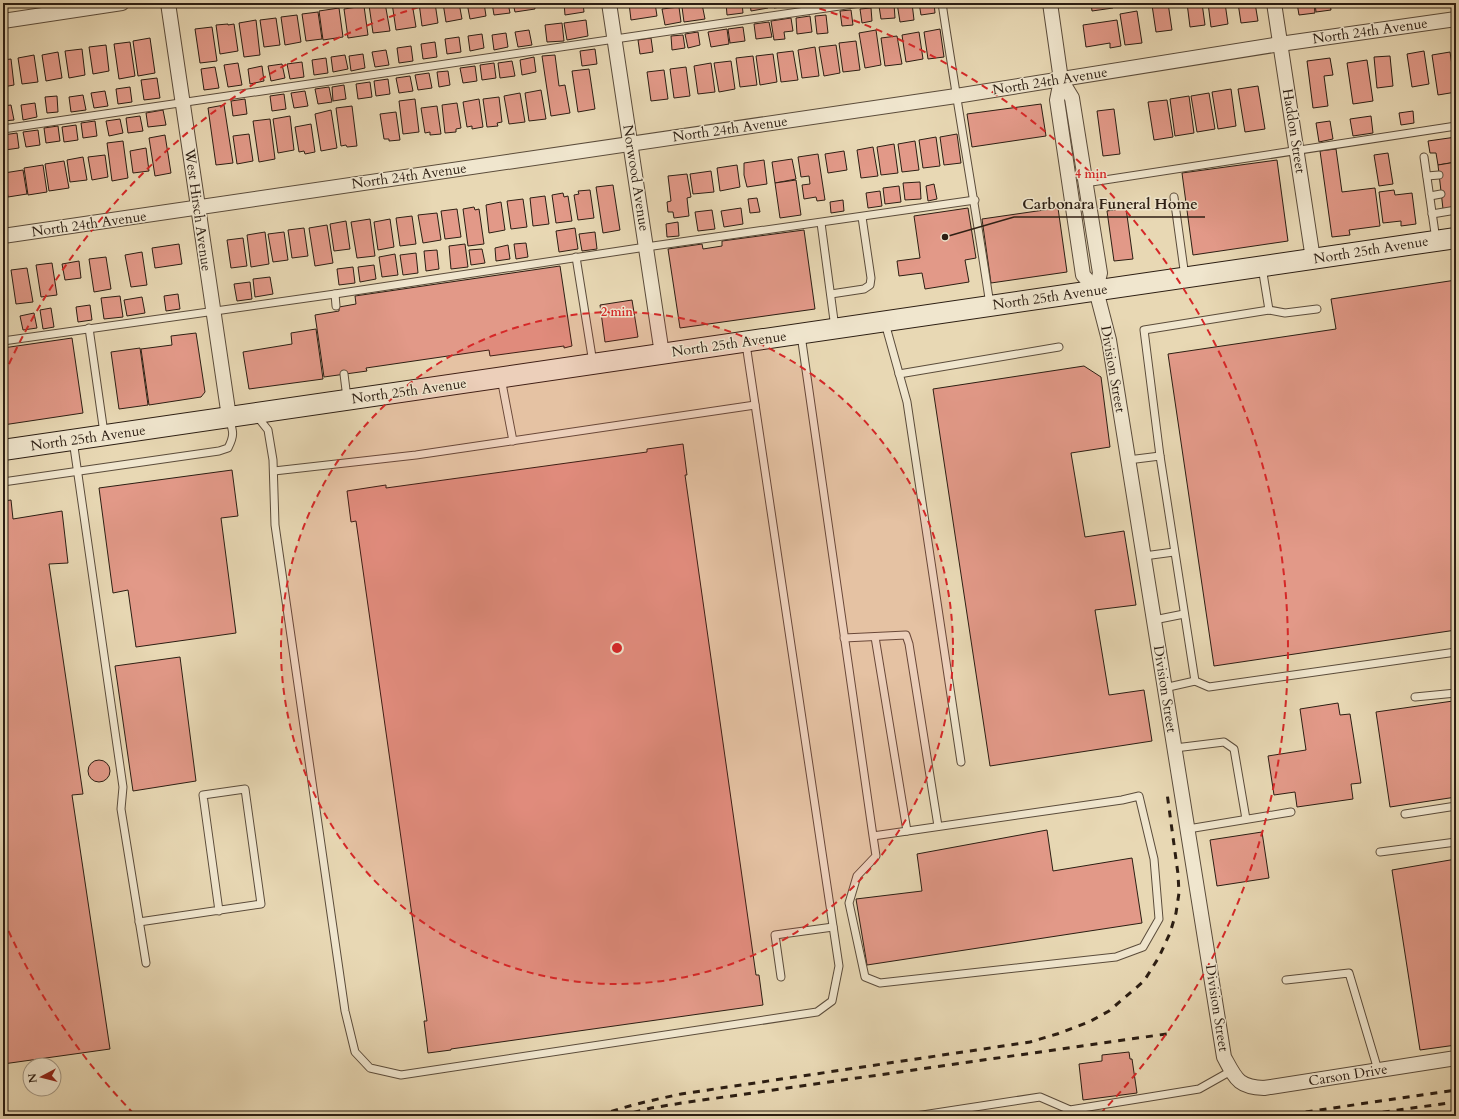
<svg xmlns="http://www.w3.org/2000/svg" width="1459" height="1119" font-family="Cardo,serif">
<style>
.building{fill:#e29988;stroke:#2c1e13}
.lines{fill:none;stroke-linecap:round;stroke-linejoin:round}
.lane-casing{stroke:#5b4c3b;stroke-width:9}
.street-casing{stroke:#5b4c3b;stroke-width:16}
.secondary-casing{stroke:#2c1e13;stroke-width:22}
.lane{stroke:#f0e6ce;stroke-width:7}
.street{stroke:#f0e6ce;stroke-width:14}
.secondary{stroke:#f0e6ce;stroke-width:20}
.rail{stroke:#2c1e13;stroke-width:3;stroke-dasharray:7 7;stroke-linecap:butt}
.ring{fill:none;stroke:#d62828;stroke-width:2;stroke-dasharray:7 5}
.labels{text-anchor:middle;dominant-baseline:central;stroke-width:3;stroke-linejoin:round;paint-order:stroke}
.street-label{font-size:14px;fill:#2c1e13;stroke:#f0e6ce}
.centre{fill:#d62828;stroke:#f0e6ce;stroke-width:2}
.ring-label{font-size:12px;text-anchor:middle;font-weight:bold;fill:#d62828;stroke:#f0e6ce;stroke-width:3;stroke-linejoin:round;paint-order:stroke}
.leader{fill:none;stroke:#2c1e13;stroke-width:1.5}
.callout-dot{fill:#2c1e13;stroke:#f0e6ce;stroke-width:1.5}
.callout-label{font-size:15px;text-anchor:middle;font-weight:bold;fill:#2c1e13;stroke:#f0e6ce;stroke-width:3;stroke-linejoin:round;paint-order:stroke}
</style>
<rect width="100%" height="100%" fill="#e8d8b4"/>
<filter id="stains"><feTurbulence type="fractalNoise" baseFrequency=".005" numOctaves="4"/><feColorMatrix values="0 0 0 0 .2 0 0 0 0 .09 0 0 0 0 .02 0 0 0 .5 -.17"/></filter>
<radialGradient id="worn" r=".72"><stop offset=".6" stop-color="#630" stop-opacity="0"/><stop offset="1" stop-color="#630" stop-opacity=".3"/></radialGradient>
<g class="building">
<path d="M380,3H385L390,31L373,33L369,5Z"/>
<path d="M392,3H412L416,27L396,30Z"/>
<path d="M419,3H435L438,23L422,26Z"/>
<path d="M443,3H459L462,19L446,22Z"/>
<path d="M467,3H484L486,16L470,19Z"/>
<path d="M492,3H508L510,13L494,15Z"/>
<path d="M513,3H534L535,9L515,12Z"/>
<path d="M541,3H558V4L541,7Z"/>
<path d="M564,3H583L584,12L565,15Z"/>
<path d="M629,3H655L657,16L631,20Z"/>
<path d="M726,3H742L743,13L727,15Z"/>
<path d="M750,3H767L768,8L751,11Z"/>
<path d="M773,3H787L788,6L774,8Z"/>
<path d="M897,3H912L914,20L900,22Z"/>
<path d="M919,3H934L935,13L921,15Z"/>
<path d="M1091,3H1112L1113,8L1092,11Z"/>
<path d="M1168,3L1172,30L1156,32L1152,5Z"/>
<path d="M1187,3H1202L1205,25L1190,27Z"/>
<path d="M1208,3H1225L1228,24L1211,27Z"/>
<path d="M1238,3H1255L1258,21L1241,23Z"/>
<path d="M1297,3H1314L1315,13L1299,15Z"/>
<path d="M1315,3H1330L1331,10L1316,12Z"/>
<path d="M1349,3H1369L1349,6Z"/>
<path d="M702,4L705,19L684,22L682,7Z"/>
<path d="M894,4L895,18L881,19L879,6Z"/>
<path d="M364,6L368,35L348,38L344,9Z"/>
<path d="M679,7L681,22L665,25L662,9Z"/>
<path d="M339,8L343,37L323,40L319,11Z"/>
<path d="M871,8L872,21L862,23L860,9Z"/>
<path d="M851,10L853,25L842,26L840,11Z"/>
<path d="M1137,11L1142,43L1125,45L1120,14Z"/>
<path d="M318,12L322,39L306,41L302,14Z"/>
<path d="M297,15L301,42L285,45L281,17Z"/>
<path d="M826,15L828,33L817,34L815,16Z"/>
<path d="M810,16L812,32L797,34L796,18Z"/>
<path d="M276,18L280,45L264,47L260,20Z"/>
<path d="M791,18L793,31L784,32L785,39L774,40L771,21Z"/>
<path d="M256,20L260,55L244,57L239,23Z"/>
<path d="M586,20L588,36L567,40L564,23Z"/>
<path d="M1117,20L1121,46L1110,48V43L1086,47L1083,25Z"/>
<path d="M769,22L772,37L756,39L754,24Z"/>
<path d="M562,23L564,41L547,42L545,25Z"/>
<path d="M228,24V25L234,24L238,51L220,54L216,25Z"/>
<path d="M212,27L217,61L200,63L195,29Z"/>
<path d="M743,27L745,41L730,43L728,29Z"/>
<path d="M727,29L729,44L711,47L708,32Z"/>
<path d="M940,29L944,57L928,59L924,32Z"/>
<path d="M529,30L532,45L518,47L515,32Z"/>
<path d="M876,30L881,65L865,68L859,33Z"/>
<path d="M698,32L700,45L688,48L685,34Z"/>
<path d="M919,32L923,59L906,62L902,35Z"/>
<path d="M506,33L508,47L494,50L492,35Z"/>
<path d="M482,34L484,48L470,51L468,36Z"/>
<path d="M683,35L685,48L672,50L671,36Z"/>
<path d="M897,36L902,64L885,66L881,38Z"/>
<path d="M459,37L461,52L447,54L445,39Z"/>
<path d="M150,38L155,73L138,76L133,41Z"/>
<path d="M651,38L653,52L640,54L638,40Z"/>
<path d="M856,41L860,70L843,72L839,43Z"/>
<path d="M130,42L135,76L119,79L114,44Z"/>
<path d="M435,42L437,57L423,59L421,44Z"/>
<path d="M106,45L109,71L93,74L89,47Z"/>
<path d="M836,45L840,73L824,76L819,47Z"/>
<path d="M411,46L413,61L399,63L397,48Z"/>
<path d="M815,47L819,76L802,78L798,50Z"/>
<path d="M82,49L85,75L69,78L65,51Z"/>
<path d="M595,49L597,64L582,66L580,51Z"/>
<path d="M386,50L389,65L375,67L372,52Z"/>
<path d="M793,51L798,80L781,82L777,53Z"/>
<path d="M1424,51L1429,84L1412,87L1407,54Z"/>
<path d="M58,52L62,78L46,81L42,55Z"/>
<path d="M1450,52L1456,92L1438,95L1432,55Z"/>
<path d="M363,54L365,68L351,71L349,56Z"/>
<path d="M773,54L777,82L760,85L756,56Z"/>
<path d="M34,55L38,82L22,84L18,58Z"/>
<path d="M345,55L348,69L333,72L331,57Z"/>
<path d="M555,55L559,86L565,85L570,113L551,116L542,56Z"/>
<path d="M753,56L757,85L740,87L736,58Z"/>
<path d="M1390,56L1393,86L1377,88L1374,57Z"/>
<path d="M534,57L536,72L522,75L520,60Z"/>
<path d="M326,58L328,73L314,75L312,60Z"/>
<path d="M1330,58L1333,75L1324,76L1328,106L1313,108L1307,61Z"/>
<path d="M11,59L14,85L3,87V60Z"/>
<path d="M1367,60L1373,101L1353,104L1347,63Z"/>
<path d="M512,61L515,76L500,78L498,63Z"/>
<path d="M731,61L735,89L719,92L714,63Z"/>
<path d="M302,62L304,77L290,79L287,64Z"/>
<path d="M238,63L242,85L228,87L224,65Z"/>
<path d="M494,63L496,78L482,80L480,65Z"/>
<path d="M711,63L715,92L698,94L694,66Z"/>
<path d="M282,64L285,78L271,81L268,66Z"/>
<path d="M262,66L264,81L250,84L248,69Z"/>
<path d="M475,66L477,81L463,83L460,68Z"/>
<path d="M215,67L219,88L204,90L201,69Z"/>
<path d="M686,67L690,96L674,98L670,69Z"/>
<path d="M589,69L595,109L578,112L572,71Z"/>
<path d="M664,70L668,99L651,101L647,72Z"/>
<path d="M448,71L450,85L439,87L437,72Z"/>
<path d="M429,73L432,88L418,90L415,75Z"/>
<path d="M410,76L413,91L399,93L396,78Z"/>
<path d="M157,78L160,98L144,100L141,80Z"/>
<path d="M388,79L390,94L376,96L374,81Z"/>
<path d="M370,82L372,97L358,99L356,84Z"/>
<path d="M344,85L346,99L333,101L332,87Z"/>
<path d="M1258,86L1265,129L1245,132L1238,89Z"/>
<path d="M130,87L132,102L118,104L116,89Z"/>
<path d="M329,87L332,102L318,104L315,89Z"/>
<path d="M1231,89L1236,126L1218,129L1212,92Z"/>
<path d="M541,90L546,119L529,121L525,93Z"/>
<path d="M105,91L108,106L94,108L91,93Z"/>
<path d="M305,91L308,106L294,108L291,93Z"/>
<path d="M520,93L525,122L509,124L504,96Z"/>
<path d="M1209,93L1215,129L1197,132L1191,96Z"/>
<path d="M284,94L286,109L272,111L270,96Z"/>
<path d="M83,95L86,110L71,112L69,97Z"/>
<path d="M57,96L58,112L47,113L45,97Z"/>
<path d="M1189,96L1194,133L1175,136L1170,99Z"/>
<path d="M499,97L502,122L497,123L498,126L487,127L483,99Z"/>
<path d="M245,99L247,114L233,116L231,101Z"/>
<path d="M415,99L419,132L403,134L399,101Z"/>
<path d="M479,99L483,127L472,129V126L467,127L463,102Z"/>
<path d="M1167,100L1173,137L1154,140L1148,102Z"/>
<path d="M35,103L37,117L23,120L21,105Z"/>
<path d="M457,103L461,128L456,129V132L445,133L442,105Z"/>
<path d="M1041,104L1046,136L972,147L967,114Z"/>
<path d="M11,105L14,120L3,121V106Z"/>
<path d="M224,105L233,163L216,165L208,108Z"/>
<path d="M352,106L357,146L347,147L346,145L341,146L336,108Z"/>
<path d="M437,106L441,134L430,135V132L425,133L421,108Z"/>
<path d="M1114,109L1120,154L1103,156L1097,111Z"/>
<path d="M163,110L166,125L148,127L146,113Z"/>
<path d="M331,110L337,148L321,151L315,114Z"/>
<path d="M1413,111L1414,123L1401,125L1399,113Z"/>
<path d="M396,112L400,140L389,141V139H384L380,114Z"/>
<path d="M140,116L143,131L128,133L126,118Z"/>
<path d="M290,116L294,150L278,153L273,119Z"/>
<path d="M1371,116L1373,133L1353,136L1350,119Z"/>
<path d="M120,119L123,133L109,136L106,121Z"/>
<path d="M270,119L275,159L259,162L253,121Z"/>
<path d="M95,121L97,136L83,138L81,123Z"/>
<path d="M1330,121L1333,139L1319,142L1316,123Z"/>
<path d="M311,124L315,152L305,154L304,151L299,152L295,127Z"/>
<path d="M76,125L78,140L64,142L62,127Z"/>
<path d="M58,126L60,141L46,143L44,128Z"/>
<path d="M38,130L40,145L26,147L23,132Z"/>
<path d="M17,133L19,148L5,150L3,135Z"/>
<path d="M249,134L253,161L237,164L233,136Z"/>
<path d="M957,134L961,163L944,165L940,137Z"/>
<path d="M165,135L171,173L155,176L149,138Z"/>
<path d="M936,137L940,166L923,168L919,140Z"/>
<path d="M1456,137V162L1438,165L1436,153H1430L1428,141Z"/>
<path d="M123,141L128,178L112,181L107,143Z"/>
<path d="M915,141L919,170L902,172L898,144Z"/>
<path d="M894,144L898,173L881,175L877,147Z"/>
<path d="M873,147L878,176L861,178L857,150Z"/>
<path d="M146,148L149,171L133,173L130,151Z"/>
<path d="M1336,149L1342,192L1375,188L1380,226L1349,230L1350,235L1332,237L1320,151Z"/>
<path d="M844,151L847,170L828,173L825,154Z"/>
<path d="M1388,153L1393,184L1379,186L1374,155Z"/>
<path d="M818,154L825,200L817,201L816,197L804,199L802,185L810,184L809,176L801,177L798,157Z"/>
<path d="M105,155L108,177L92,180L88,157Z"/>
<path d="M83,157L87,180L70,182L67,160Z"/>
<path d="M792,159L796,179L775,183L772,162Z"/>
<path d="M764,160L767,184L747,187L744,175V163Z"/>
<path d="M1277,160L1288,241L1193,255L1182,173Z"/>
<path d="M64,161L69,188L49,191L45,164Z"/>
<path d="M1456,162V207L1443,209L1438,165Z"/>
<path d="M43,165L47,192L28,195L24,168Z"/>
<path d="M737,165L740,187L720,191L717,168Z"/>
<path d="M23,170L27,194L8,197L4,173Z"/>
<path d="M711,171L714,192L693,194L690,174Z"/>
<path d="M687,174L691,197L687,198L689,216L674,218L673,212H668L667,202L671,201L668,176Z"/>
<path d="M796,180L801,215L780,218L775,183Z"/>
<path d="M920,182L921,199L905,200L903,183Z"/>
<path d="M3,184L5,198H3Z"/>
<path d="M934,184L937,199L928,201L926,186Z"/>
<path d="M613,185L620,230L603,233L596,187Z"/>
<path d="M899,186L901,202L885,204L883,188Z"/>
<path d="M590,190L594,218L578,220L574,195L579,194L578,191Z"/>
<path d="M1394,190L1395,195L1412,193L1416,224L1401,226V221L1383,223L1379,192Z"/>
<path d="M880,191L882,206L868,208L866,193Z"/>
<path d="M563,193L564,197L568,196L572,221L556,223L552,195Z"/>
<path d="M545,196L549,224L533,226L530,198Z"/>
<path d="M757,198L760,212L750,213L748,199Z"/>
<path d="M523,199L527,227L511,229L507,201Z"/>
<path d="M843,200L844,211L831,213L830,202Z"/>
<path d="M501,202L505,230L489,233L486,205Z"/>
<path d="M474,207L475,210L479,209L484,244L468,246L463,209Z"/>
<path d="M741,208L743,224L724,227L721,211Z"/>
<path d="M968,208L976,258L965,260L969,282L925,289L922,273L899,276L897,261L920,258L914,216Z"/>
<path d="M1058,208L1067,272L991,283L982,219Z"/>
<path d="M1126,208L1133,259L1114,261L1107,211Z"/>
<path d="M457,209L461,237L445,239L441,211Z"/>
<path d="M712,210L715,229L698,231L695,212Z"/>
<path d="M437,213L441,240L423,243L418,215Z"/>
<path d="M412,216L416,244L400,246L396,218Z"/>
<path d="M370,219L375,256L357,258L351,222Z"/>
<path d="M390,219L394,247L378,250L374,222Z"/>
<path d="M346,221L350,249L334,251L330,224Z"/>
<path d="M678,222L679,236L667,237L666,224Z"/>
<path d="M327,225L333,263L315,266L309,228Z"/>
<path d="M304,228L308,256L292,258L288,230Z"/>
<path d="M575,228L578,249L559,252L556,231Z"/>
<path d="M804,230L815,309L680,328L668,249L702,244L703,249L722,246V241Z"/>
<path d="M265,232L269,264L251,267L247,235Z"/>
<path d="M284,232L288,260L273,262L268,234Z"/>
<path d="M595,232L597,249L582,251L579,234Z"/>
<path d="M243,238L247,266L231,268L227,240Z"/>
<path d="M526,243L528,257L516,259L514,244Z"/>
<path d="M179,244L182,264L155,268L152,248Z"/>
<path d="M465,244L468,267L451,269L449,246Z"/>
<path d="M508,245L510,259L496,261L495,248Z"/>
<path d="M482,249L485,263L471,265L469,250Z"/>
<path d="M437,250L439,269L426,271L424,251Z"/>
<path d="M142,252L147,285L131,287L125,255Z"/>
<path d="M416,253L418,273L403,275L400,255Z"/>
<path d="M395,254L398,275L382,277L379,257Z"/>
<path d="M106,257L111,289L94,292L89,259Z"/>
<path d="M79,261L81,278L65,280L62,264Z"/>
<path d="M52,263L57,295L41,297L36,265Z"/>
<path d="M374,265L376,279L360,282L358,267Z"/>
<path d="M560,266L572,346L564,348V346L490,356L489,350L366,368L367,371L324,377L315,315L339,311V307L356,304L355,296Z"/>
<path d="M353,267L355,283L339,285L337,269Z"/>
<path d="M27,268L33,302L16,304L11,270Z"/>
<path d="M270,277L273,294L255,297L253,279Z"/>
<path d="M1456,280V630L1214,666L1168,354L1336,329L1331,299Z"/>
<path d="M250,282L252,299L237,301L234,284Z"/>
<path d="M178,294L180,309L166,311L164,296Z"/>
<path d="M120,296L123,317L104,319L101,298Z"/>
<path d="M142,297L145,313L127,316L124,300Z"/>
<path d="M632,300L638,337L605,342L600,305Z"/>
<path d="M90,305L92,320L78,322L76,307Z"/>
<path d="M51,308L54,327L43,329L40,310Z"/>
<path d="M34,313L37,328L23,330L20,316Z"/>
<path d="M3,318H5L7,333L3,334Z"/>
<path d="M316,329L323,379L249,389L243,352L292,344L291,333Z"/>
<path d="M196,333L205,392L201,397L149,405L141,349L172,345L171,336Z"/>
<path d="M72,338L83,413L3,425V348Z"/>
<path d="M140,348L148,405L119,409L111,352Z"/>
<path d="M1084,366L1101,377L1110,447L1071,453L1085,537L1124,531L1136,605L1095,610L1109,695L1144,690L1152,741L990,766L933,389Z"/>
<path d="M683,444L687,475H685L756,975H759L763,1005L451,1049V1050L428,1053L424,1021H427L356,521L351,522L347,491L386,485V488L647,452V449Z"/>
<path d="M232,470L238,516L221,518L236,633L136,647L128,590L113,593L99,488Z"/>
<path d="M11,500L13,519L62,511L68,563L49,564L83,794L72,795L110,1049L3,1064V501Z"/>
<path d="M180,657L196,781L133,791L115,666Z"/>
<path d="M1453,701L1456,723V797L1390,807L1376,712Z"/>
<path d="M1338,703L1340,715L1350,714L1361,783L1351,784L1353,799L1297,807L1295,792L1274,795L1268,756L1306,750L1300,709Z"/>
<circle cx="99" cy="771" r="11"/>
<path d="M1047,830L1053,871L1132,858L1142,923L867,965L856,899L922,891L917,854Z"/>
<path d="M1262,832L1269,878L1217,886L1210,840Z"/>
<path d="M1456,859V1045L1420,1050L1392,870Z"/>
<path d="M1129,1052L1130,1059H1132L1137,1093L1083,1100L1079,1064L1102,1061V1055Z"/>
</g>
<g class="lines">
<g class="lane-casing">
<g id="lane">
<path d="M942,3C957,104 975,204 990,305"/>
<path d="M3,129L860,3"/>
<path d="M1424,157L1436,240"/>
<path d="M1427,176L1439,175"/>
<path d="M1085,183L1456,126"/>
<path d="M1430,196L1441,194"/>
<path d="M1174,197L1185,277"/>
<path d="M1432,214L1456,210"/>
<path d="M821,223L835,328"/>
<path d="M576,257L593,363"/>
<path d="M1262,267L1269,310"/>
<path d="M335,294L336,306"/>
<path d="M831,294L864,289L870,285L871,278L862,217"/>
<path d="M1317,309L1285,313L1269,310L1144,330L1160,456L1195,681L1209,687L1456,652"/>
<path d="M885,323L907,402L961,762"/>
<path d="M89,328L104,433"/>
<path d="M801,335L873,836L876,856L857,876L849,903L865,977L880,983L1116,957L1143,947L1159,919L1154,859L1139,796L1122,800L873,836"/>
<path d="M3,341L335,294L646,247L975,200"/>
<path d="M344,374L347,398"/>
<path d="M899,374L1059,347"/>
<path d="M501,378L513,441"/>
<path d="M256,415L268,430L273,460L275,525L345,1011L355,1052L370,1068L401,1075L817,1012L832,1001L839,966L746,344"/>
<path d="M73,440L123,787L121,809L146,963"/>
<path d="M1128,460L1160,456"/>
<path d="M274,471L416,455L755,405"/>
<path d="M3,482L219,451L228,448C235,435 233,431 229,418"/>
<path d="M1144,556L1174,552"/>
<path d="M1154,620L1184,614"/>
<path d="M875,637L907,831"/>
<path d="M844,638L906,635L909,644L938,826"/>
<path d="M1164,688L1195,681"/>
<path d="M1415,697L1456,693"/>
<path d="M1175,748L1224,742L1234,749L1246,819"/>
<path d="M1405,814L1456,806"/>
<path d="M1188,829L1291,812"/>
<path d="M1380,852L1456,842"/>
<path d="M139,922L261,904L245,789L203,795L219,911"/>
<path d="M781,977L775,935L833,927"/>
<path d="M1286,980L1349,973L1378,1070"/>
<path d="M916,1116L1040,1097L1070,1110L1199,1089L1231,1071"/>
</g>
</g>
<g class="street-casing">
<g id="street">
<path d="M168,3L229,417"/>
<path d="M609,3L662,354"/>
<path d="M1050,3L1061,80L1057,100L1083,275L1096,290"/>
<path d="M1274,3L1313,259"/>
<path d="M3,21L122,3"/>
<path d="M1061,80L1072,98L1100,273L1096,290L1109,340L1224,1057C1236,1079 1238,1087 1264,1088L1456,1058"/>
<path d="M3,236L956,96L1280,44L1456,19"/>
</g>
</g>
<g class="secondary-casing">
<path id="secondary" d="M3,450L1456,238"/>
</g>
<use href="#lane" class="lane"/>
<use href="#street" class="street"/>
<use href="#secondary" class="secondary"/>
<g class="rail">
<path d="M598,1116C625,1106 653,1100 681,1094L1030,1042L1057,1034L1089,1022L1109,1011L1144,981L1159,957L1170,933L1176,913L1179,893L1178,874L1167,793"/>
<path d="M620,1116L651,1108L682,1103L1173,1033"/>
<path d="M1278,1116L1456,1090"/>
<path d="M1355,1116L1456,1102"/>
</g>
</g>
<circle cx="617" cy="648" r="336" fill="#d62828" fill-opacity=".12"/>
<g class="ring">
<circle cx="617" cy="648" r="336"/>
<path d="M134 1114A671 671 0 0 1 4 921M4 375A671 671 0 0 1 426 5M808 5A671 671 0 0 1 1100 1114"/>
</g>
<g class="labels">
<g class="street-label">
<text transform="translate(1370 31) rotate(-8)">North 24th Avenue</text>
<text transform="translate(1050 81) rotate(-9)">North 24th Avenue</text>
<text transform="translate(730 129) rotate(-8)">North 24th Avenue</text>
<text transform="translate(1294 131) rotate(81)">Haddon Street</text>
<text transform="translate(409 176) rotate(-8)">North 24th Avenue</text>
<text transform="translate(636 178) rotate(81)">Norwood Avenue</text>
<text transform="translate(198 210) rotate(82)">West Hirsch Avenue</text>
<text transform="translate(89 224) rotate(-8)">North 24th Avenue</text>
<text transform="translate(1371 250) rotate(-9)">North 25th Avenue</text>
<text transform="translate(1050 297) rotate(-8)">North 25th Avenue</text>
<text transform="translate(729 344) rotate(-8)">North 25th Avenue</text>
<text transform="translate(1113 369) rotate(80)">Division Street</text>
<text transform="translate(409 391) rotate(-8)">North 25th Avenue</text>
<text transform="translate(88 438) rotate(-8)">North 25th Avenue</text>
<text transform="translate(1165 689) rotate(81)">Division Street</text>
<text transform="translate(1217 1008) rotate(81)">Division Street</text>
<text transform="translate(1348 1075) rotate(-9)">Carson Drive</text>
</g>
</g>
<circle cx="617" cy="648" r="6" class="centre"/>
<g class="ring-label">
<text x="1091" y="178">4 min</text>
<text x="617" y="316">2 min</text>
</g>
<path class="leader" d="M945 237L1014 217H1205"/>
<circle class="callout-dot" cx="945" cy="237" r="4"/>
<g class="callout-label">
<text x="1110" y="209">Carbonara Funeral Home</text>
</g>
<rect width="1459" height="1119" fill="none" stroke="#e8d8b4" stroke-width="16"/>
<rect x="4" y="4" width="1451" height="1111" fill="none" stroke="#2c1e13" stroke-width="2"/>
<rect x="8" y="8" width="1443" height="1103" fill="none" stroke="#2c1e13"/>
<g transform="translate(42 1077) rotate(263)"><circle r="19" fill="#f0e6ce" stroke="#a29683"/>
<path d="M0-3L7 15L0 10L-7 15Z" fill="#8f2418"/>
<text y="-6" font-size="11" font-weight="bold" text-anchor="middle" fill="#2c1e13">N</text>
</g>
<rect width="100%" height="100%" filter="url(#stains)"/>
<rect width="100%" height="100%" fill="url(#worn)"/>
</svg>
